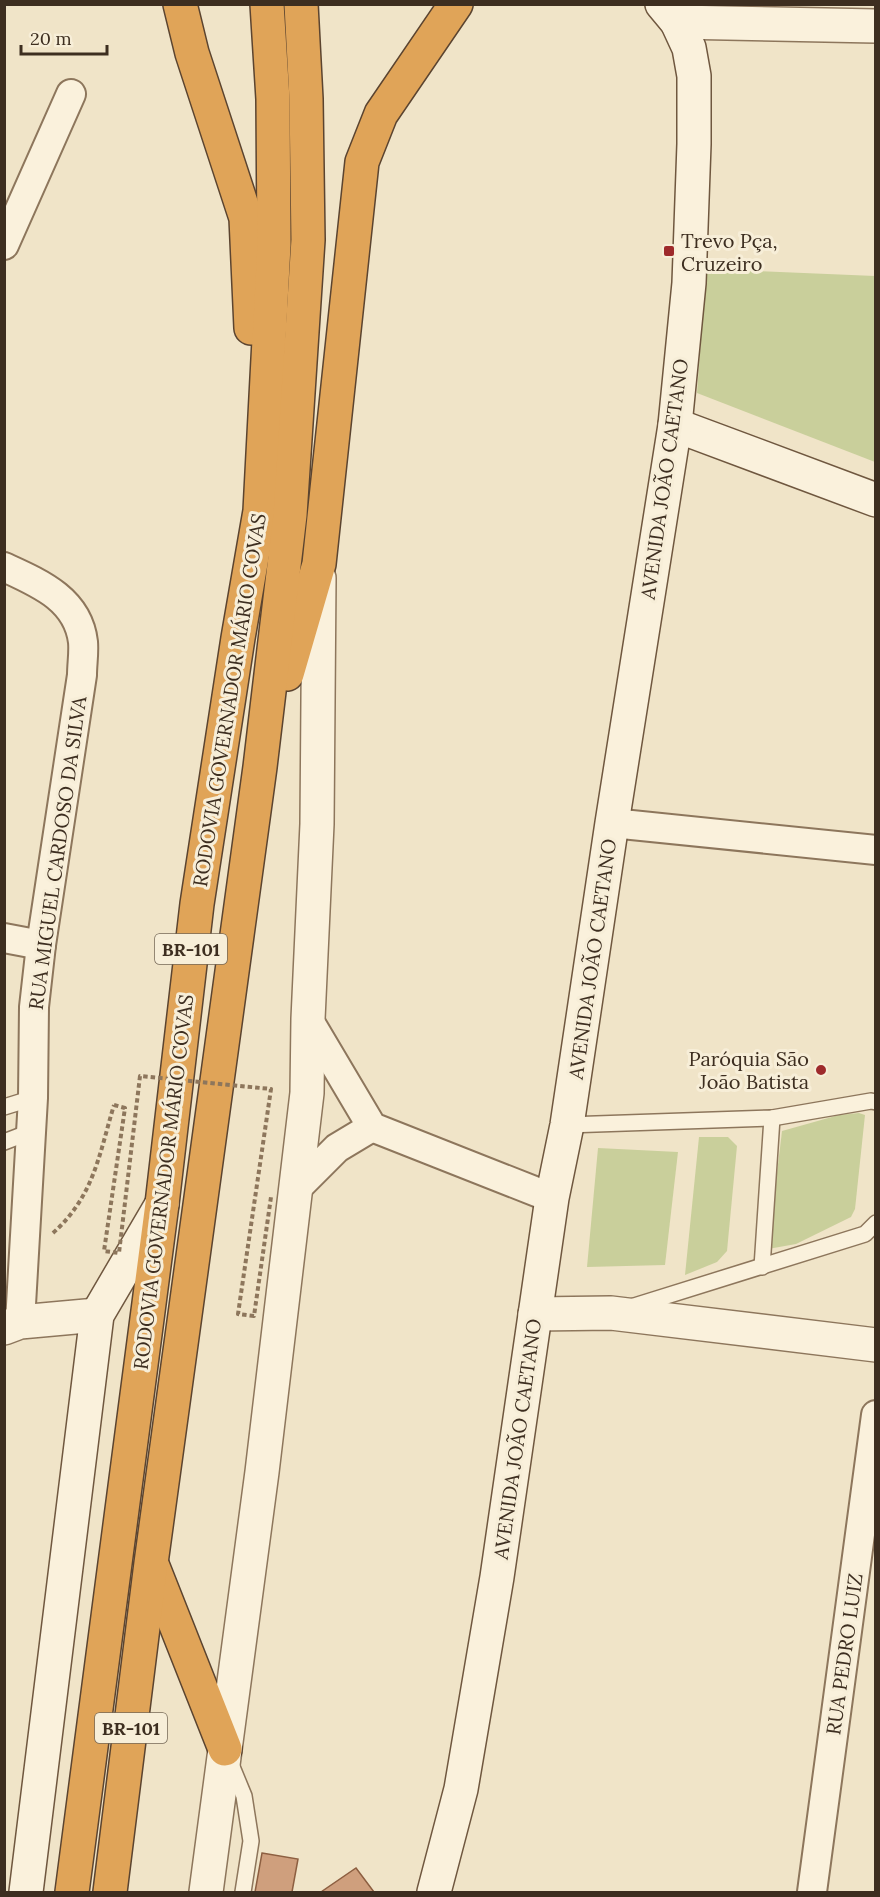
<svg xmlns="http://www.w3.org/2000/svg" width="880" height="1897" font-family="Lora,serif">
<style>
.green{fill:#c9cf9b}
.building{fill:#cf9f7d;stroke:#8d5f41;stroke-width:1.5}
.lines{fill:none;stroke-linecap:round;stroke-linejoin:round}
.service-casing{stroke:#8d765c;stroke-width:18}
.minor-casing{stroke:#8d765c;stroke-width:32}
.tertiary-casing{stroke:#8d765c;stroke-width:36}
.secondary-casing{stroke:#6f573f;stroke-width:36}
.motorway-casing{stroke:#5b4430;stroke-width:36}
.path{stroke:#8d765c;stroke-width:4;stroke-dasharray:4.5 3;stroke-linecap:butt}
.service{stroke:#faf1dc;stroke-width:15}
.minor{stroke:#faf1dc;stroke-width:28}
.tertiary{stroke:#faf1dc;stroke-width:33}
.secondary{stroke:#faf1dc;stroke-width:33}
.motorway{stroke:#e0a458;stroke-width:33}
.path-bridge{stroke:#8d765c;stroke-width:4;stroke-dasharray:4.5 3;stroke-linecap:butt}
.poi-dot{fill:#9e2a2b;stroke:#f7eed8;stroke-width:2}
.labels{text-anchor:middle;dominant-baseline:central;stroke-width:6;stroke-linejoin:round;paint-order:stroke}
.shield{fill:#f7eed8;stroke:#756857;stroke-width:1.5}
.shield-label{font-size:18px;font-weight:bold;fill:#3d2e20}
.poi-label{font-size:20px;fill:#3d2e20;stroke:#f7eed8;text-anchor:start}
.street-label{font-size:20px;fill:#3d2e20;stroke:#f7eed8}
</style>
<rect width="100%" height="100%" fill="#f0e4c8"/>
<g class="green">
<path d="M706,269L875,276V462L697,393Z"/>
<path d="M859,1113L865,1115L855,1209L851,1217L796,1244L768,1249L782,1131L839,1115Z"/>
<path d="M699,1137H728L737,1146L727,1251L717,1262L685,1275Z"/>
<path d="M598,1148L678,1152L665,1265L587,1267Z"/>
</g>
<g class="building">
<path d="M262,1853L298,1859L292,1892H255Z"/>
<path d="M356,1868L374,1892H321Z"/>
</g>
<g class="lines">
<g class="service-casing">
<g id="service">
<path d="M4,1107L33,1098"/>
<path d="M567,1125L772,1118L871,1101L876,1102"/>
<path d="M4,1142L30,1132"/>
<path d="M762,1267L772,1118"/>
<path d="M631,1307L865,1234L876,1223"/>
<path d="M230,1762L244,1796L251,1841L243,1892"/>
</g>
</g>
<g class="minor-casing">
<g id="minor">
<path d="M4,245L71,94"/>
<path d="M4,567C39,583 78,599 83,642C84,653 82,664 82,675L41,945L34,1007L33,1098L20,1322"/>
<path d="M612,823L876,850"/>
<path d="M4,938L41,945"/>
<path d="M308,1019L372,1127L552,1198"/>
<path d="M297,1188L337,1148L372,1127"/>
<path d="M812,1892L876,1415"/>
</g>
</g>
<g class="tertiary-casing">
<g id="tertiary">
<path d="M665,4L677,22L876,26"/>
<path d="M535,1314L611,1313L876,1345"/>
<path d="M4,1328L20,1322L97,1315"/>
<path d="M206,1892L262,1472L307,1093L308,1019L317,824L319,578"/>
</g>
</g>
<g class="secondary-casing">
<g id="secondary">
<path d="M675,425L876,500"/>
<path d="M26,1892L97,1315L162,1204"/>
<path d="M434,1892L461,1789L497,1577L552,1198L567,1125L612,823L675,425L689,283L694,144V76L689,48L677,22L662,4"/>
</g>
</g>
<g class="motorway-casing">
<g id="motorway">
<path d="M180,4L192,53L246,218L251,328"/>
<path d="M287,674L319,564L362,162L381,114L456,4"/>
<path d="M153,1567L225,1749"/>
<path d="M72,1892L162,1204L197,904L238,638L260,511L274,245L273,99L267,4"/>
<path d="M110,1892L151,1563L260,767L290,515L308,240L306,99L301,4"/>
</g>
</g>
<path class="path" d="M53,1233C94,1196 99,1155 114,1105"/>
<use href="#service" class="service"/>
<use href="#minor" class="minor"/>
<use href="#tertiary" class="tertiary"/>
<use href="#secondary" class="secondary"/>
<use href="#motorway" class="motorway"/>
<path class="path-bridge" d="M114,1105L125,1108L104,1251L119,1253L140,1076L271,1089L238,1314L254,1316L271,1197"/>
</g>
<g class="poi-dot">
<rect x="663" y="245" width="12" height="12" rx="3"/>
<circle cx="821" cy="1070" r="6"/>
</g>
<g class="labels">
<g class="shield">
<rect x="155" y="934" width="72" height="30" rx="4.5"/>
<rect x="95" y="1713" width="72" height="30" rx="4.5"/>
</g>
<g class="shield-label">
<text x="191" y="949">BR-101</text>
<text x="131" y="1728">BR-101</text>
</g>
<g class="poi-label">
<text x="681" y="240">Trevo Pça,<tspan x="681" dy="23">Cruzeiro</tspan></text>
<text x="809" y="1058" text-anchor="end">Paróquia São<tspan x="809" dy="23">João Batista</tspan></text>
</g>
<g class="street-label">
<text transform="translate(664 479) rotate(-82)">AVENIDA JOÃO CAETANO</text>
<text transform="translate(229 700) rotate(-81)">RODOVIA GOVERNADOR MÁRIO COVAS</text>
<text transform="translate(57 853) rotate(-82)">RUA MIGUEL CARDOSO DA SILVA</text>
<text transform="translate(592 959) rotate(-82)">AVENIDA JOÃO CAETANO</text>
<text transform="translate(163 1182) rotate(-83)">RODOVIA GOVERNADOR MÁRIO COVAS</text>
<text transform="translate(517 1439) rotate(-82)">AVENIDA JOÃO CAETANO</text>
<text transform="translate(844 1654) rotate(-82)">RUA PEDRO LUIZ</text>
</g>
</g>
<rect width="880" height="1897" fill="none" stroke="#3d2e20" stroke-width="12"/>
<path d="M21 45v9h86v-9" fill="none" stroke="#3d2e20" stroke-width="3"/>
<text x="30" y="45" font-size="18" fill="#3d2e20" stroke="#f7eed8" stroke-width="4.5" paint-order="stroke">20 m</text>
</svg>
